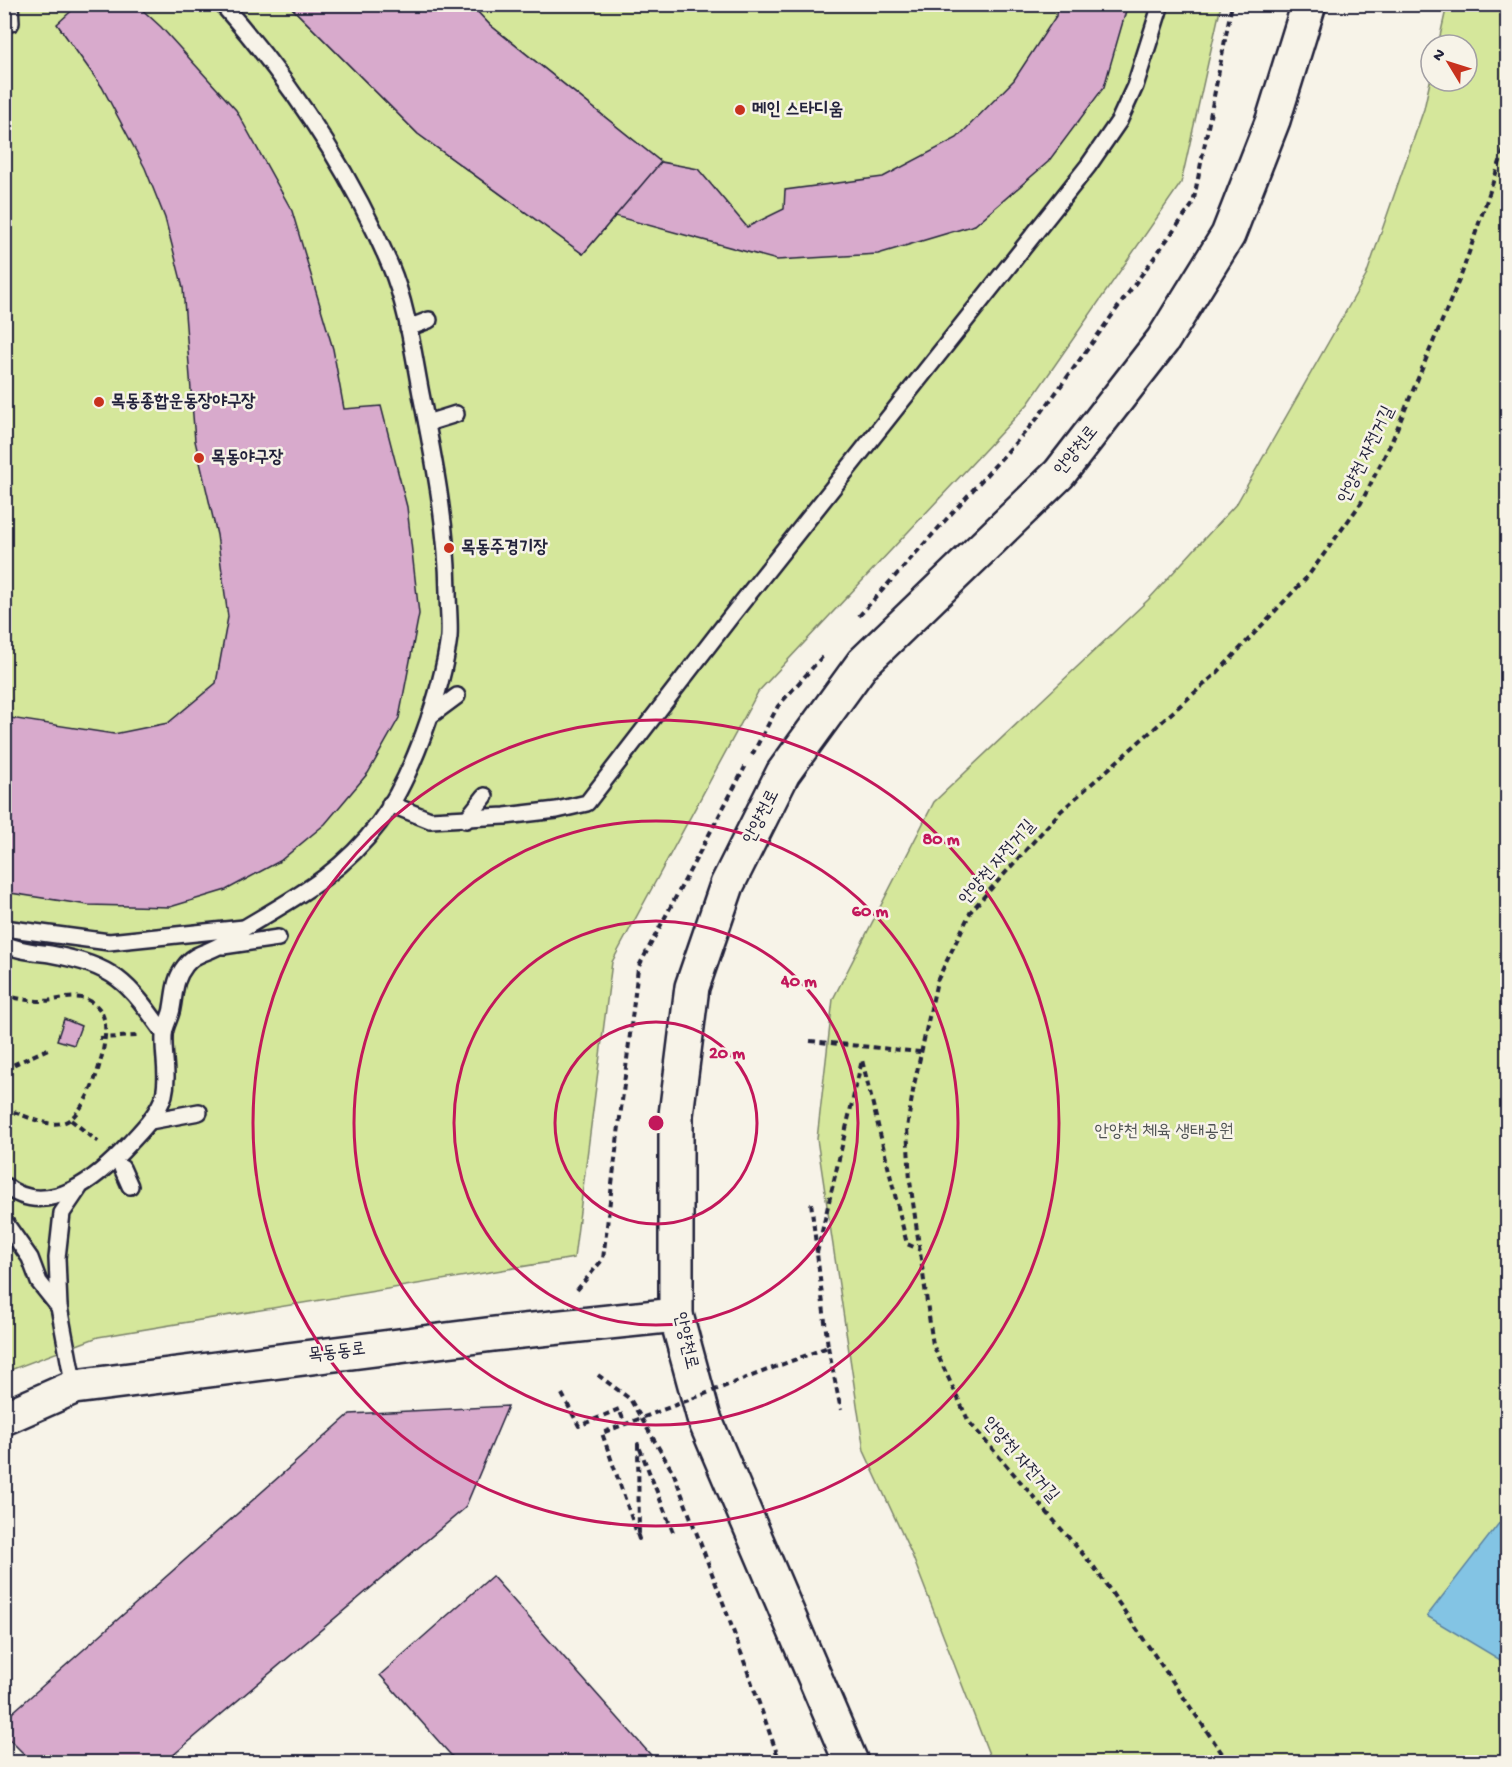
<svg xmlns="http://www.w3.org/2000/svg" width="1512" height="1767" font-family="'Gochi Hand','Poor Story',sans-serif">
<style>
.green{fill:#d5e79b;stroke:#7c846b;stroke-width:1.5}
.water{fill:#83c4e4;stroke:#5c83a0;stroke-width:1.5}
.building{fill:#d8aacc;stroke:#22223b;stroke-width:1.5}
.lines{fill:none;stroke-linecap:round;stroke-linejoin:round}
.lane-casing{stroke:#22223b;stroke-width:20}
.secondary-casing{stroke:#22223b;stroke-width:38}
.path{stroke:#22223b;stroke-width:4;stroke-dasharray:6 4.5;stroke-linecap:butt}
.lane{stroke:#f7f3e8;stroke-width:15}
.secondary{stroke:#f7f3e8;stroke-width:33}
.path-bridge{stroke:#22223b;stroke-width:4;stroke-dasharray:6 4.5;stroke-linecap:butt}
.ring{fill:none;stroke:#c2185b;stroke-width:3}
.poi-dot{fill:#c8321e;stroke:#f7f3e8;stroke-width:2}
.labels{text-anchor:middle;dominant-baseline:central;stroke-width:5;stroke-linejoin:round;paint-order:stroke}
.poi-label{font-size:18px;font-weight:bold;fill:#22223b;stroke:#f7f3e8;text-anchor:start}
.street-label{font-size:18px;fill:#22223b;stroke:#f7f3e8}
.park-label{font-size:18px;fill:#4f5353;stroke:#f7f3e8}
.centre{fill:#c2185b;stroke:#f7f3e8;stroke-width:3}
.ring-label{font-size:18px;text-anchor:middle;font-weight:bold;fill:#c2185b;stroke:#f7f3e8;stroke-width:5;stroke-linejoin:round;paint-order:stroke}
</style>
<rect width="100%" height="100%" fill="#f7f3e8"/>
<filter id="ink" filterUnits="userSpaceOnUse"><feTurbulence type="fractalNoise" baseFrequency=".0167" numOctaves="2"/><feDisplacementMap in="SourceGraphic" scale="12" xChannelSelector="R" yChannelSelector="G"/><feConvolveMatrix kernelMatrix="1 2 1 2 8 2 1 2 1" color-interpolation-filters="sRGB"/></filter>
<g filter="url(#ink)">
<g class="green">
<path d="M5,5H1221L1181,183L1028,404L758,692L612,962L574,1258L98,1337L5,1372Z"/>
<path d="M1447,5H1507V1762H992L912,1555L864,1451L817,1139L833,999L934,802L1148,600L1237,503L1366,276L1424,109L1431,77V81H1467V45H1438Z"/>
</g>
<path class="water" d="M1507,1513V1664L1427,1616Z"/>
<g class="building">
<path d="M79,4H136L161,27L236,110L292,211L333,349L344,409L381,406L407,507L419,614L399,718L368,773L325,824L280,861L226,890L170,907L88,905L4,892V717L114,734L168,723L216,683L228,617L217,535L195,441L183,288L165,218L145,168L102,87L57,24Z"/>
<path d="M288,4H470L490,25L661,162L698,169L747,227L784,209L785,190L883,177L957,138L1014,80L1056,16L1057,4H1128L1104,87L1048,162L975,225L878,254L777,260L615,216L583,254L418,134Z"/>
<path d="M288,4H470L490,25L661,162L583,254L418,134Z"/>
<path d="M64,1019L81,1026L74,1045L57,1040Z"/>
<path d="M508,1406L465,1508L165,1762H32L4,1734V1720L350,1414Z"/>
<path d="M492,1576L657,1762H457L380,1675Z"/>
</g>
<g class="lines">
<g class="lane-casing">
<g id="lane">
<path d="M10,4L11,23"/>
<path d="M408,328L429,320"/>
<path d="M427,423L456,414"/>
<path d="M430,716L457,696"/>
<path d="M390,804L430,820L505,816L557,810L587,803L732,615L1088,166L1119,121L1135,86L1161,4"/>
<path d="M466,820L485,796"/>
<path d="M4,928L109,942L244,928"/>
<path d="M4,943C16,951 36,952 50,954C115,966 127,981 164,1033"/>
<path d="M223,946L278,938"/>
<path d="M150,1121L199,1112"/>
<path d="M122,1168L130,1186"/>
<path d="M4,1185C48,1221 100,1176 130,1143C143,1129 158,1114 164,1095C169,1075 163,1056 164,1036C164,1026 171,1017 172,1008C175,992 174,980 185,966C195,952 209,953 222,944C230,939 237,932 246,927C298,896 342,873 379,823C412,778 442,692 449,637C450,623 448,607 448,592C447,526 434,459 421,394C413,352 407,305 390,265C349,169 291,82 222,4"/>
<path d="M4,1221L30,1258L39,1282L59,1307"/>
<path d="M74,1387L59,1307L57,1258L62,1213L79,1188"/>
</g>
</g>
<g class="secondary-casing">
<g id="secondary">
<path d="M4,1418L74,1387L494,1334L676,1315"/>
<path d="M851,1762L704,1418L676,1315V1115L692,987L727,885L783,773L863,663L1059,474L1163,340L1228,235L1273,120L1309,4"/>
</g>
</g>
<g class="path">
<path d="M859,616L1036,420L1193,204L1232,4"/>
<path d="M752,755L778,706L824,655"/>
<path d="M4,995C16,998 28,1001 41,1001C57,1001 76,993 90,1001C98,1006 102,1011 104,1019C111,1042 88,1118 62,1123C43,1127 22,1113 4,1109"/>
<path d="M99,1038L137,1036"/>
<path d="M810,1041L920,1052"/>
<path d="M4,1069L50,1048"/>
<path d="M71,1120L98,1142"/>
<path d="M817,1253L862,1060L907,1244L921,1250"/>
<path d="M577,1290L603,1259L638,968L745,767"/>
<path d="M828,1347L841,1410"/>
<path d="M598,1375L630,1399L674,1474L724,1605L780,1762"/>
<path d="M562,1394L579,1426L619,1409L625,1424"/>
<path d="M1228,1762L1094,1567L969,1422L933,1345L910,1181L907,1128L914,1085L937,981L971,911L1061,811L1218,672L1308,576L1361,503L1391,443L1462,273L1508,138"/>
</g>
<use href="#lane" class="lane"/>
<use href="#secondary" class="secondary"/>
<path class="path-bridge" d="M673,1532L638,1444L639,1539L602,1433L828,1347L811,1202"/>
</g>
</g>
<g class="ring">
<circle cx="656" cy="1123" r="101"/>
<circle cx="656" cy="1123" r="202"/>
<circle cx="656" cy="1123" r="302"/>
<circle cx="656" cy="1123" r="403"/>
</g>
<g class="poi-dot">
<circle cx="740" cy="110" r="6"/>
<circle cx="99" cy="402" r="6"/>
<circle cx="199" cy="458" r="6"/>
<circle cx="449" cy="548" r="6"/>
</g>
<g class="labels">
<g class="poi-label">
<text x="752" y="110">메인 스타디움</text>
<text x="111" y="402">목동종합운동장야구장</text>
<text x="211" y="458">목동야구장</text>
<text x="461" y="548">목동주경기장</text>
</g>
<g class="street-label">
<text transform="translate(1077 451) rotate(-51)">안양천로</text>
<text transform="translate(1367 455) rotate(-64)">안양천 자전거길</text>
<text transform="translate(762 817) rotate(-63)">안양천로</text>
<text transform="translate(998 863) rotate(-49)">안양천 자전거길</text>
<text transform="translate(685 1341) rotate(77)">안양천로</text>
<text transform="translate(337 1353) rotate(-7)">목동동로</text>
<text transform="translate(1020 1460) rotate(49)">안양천 자전거길</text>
</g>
<g class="park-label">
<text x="1164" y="1132">안양천 체육 생태공원</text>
</g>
</g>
<circle cx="656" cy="1123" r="9" class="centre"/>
<g class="ring-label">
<text x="941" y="844">80 m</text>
<text x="870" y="916">60 m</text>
<text x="799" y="986">40 m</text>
<text x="727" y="1058">20 m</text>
</g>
<rect width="1512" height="1767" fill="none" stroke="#f7f3e8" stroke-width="24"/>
<rect x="12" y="12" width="1488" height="1743" fill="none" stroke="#22223b" stroke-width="2" filter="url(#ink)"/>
<g transform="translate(1449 63) rotate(308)"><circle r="28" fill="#f7f3e8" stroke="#a29fa3" stroke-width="1.5"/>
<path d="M0-4.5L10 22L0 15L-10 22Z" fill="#c8321e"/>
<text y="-9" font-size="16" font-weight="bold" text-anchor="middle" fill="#22223b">N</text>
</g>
</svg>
